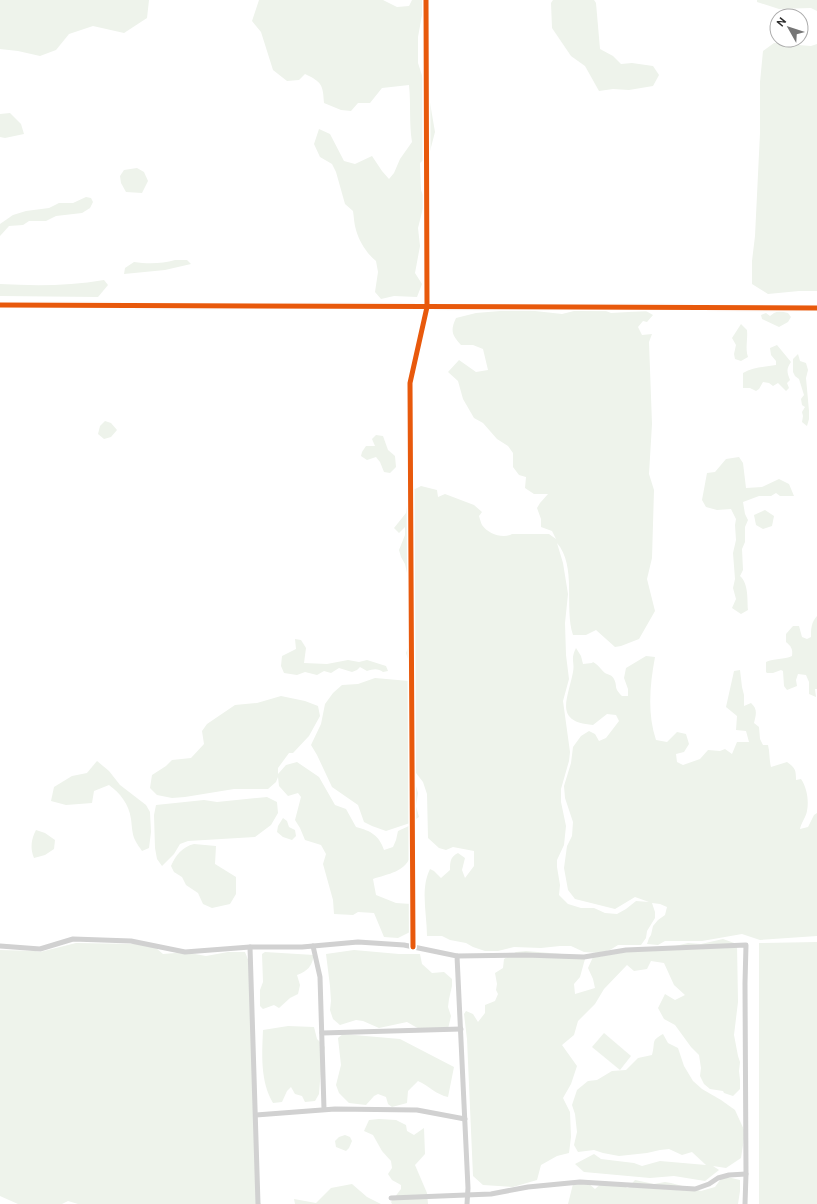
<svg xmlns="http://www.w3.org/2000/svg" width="817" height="1204" font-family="Ubuntu,sans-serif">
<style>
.green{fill:#eef3eb}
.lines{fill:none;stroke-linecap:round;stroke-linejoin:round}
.street{stroke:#d1d1d1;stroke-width:5}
.secondary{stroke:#cacaca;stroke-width:7}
.cycleway-casing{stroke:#fff;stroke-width:8}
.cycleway{stroke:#e8590c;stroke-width:5}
</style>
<rect width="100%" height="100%" fill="#fff"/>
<g class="green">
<path d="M0,0H149L147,18L124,33L93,26L69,34L56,50L40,56L18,51L0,49Z"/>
<path d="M259,0H383L397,7L409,6L412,0H422V15L418,37V63L429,97L435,132L429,155L420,163L421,190L425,200L418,228L420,246L415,273L422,284L417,297L394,296L381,299L375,292L378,272L376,261C367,254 359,241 356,230C354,224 354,217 353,211L345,204L336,172L332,164L320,157L314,144L319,129L330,134L344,161L355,164L372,156L382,171L389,179L394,173L400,159L412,142C409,123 411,104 409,85L382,88L370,103H358L351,111L341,110L324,103C323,85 322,82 305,74L299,80L287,81L273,70L261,32L252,21Z"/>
<path d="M553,0H594L596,3L600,49L613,56L621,64L632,63L653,66L659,75L653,86L629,90L613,89L599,91L585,66L571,56L552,28L551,3Z"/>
<path d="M757,0H817V11L811,8L779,9L757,2Z"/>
<path d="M774,43L811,46L817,44V291H799L768,294L752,284V261L755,236L760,133V82L763,51Z"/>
<path d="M10,113L21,124L24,134L5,138L0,137V114Z"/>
<path d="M137,168L144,172L148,181L142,193L126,192L121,183L120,176L124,170Z"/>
<path d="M86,197L91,198L93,202L90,208L82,213L56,216L46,221H29L23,225L9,226L0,236V224L13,215L26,211L49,208L59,203H73Z"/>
<path d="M175,260H187L191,264L165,270L124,274L125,268L134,262C147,264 162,264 175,260Z"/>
<path d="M104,280L108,285L98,297L0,296V284C35,286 69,286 104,280Z"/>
<path d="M601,309L611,313L646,311L653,315L647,322L643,321L638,327L642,335L652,334L649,342L652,424L649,474L654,490L652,558L647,579L655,611L639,639L621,646L615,647L596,630L586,635H573C564,607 577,566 557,543L563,563L568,594L565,623L566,655L569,679L563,701L570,752L569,761L561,789V802L566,826L564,845L557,860V867L560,885L559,895L568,904L581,908H594L605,913L617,914L626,909L636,901L649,902L635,897L615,909L575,899L568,890L564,868L567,846L572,836L573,822L565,798L564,786L571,763L573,747L581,736L589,731L595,734L599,741L606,738L619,721L616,715L607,714L593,725C553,722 568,699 573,672C575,661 570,660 576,648L581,656L583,664L592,663L593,662C600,666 601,670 605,673C609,675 612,675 614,679C618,687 613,687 622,696H628V689L624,678L626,668L646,656L655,657C650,684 647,713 656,740L667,742L677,732L686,734L689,744L684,752L676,754L677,762L683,765L700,759L708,750L720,751L725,749L732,754L737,742H749L746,731L736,730L737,716L726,707L734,671L740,670L742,687L744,695V706L751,703C758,709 756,715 754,723L759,727L760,739L763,745H768C770,753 769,759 771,767L787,762C795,768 796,769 796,780L801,779C807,788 809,800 807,811C806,817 801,823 800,829L808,827L814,815L817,813V936L760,940L742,934L702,941H665L658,945L647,944L649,938L651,935L653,926L658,920L665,915L667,907L660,904L652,903L655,912V918L647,931L646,938L641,945H618L610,950L599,953L584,952L571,946H560L541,948L514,947L498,951H485L473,947L466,943L450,940L442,936H427C427,914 420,889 430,869L434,871L441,878L450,870C450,862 450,857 458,853L465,858L462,870L465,878L474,866V851L453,847L446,850L439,848L428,838L427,794L423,782L416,773L414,779L418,793L416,806L419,817L410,823L386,831L372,826L364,822L358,805L332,787L317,755L311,745L321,724L325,704L333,693L342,685L358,684L375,678L409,681L411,668L406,653L409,645L408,615L410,587L405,564L401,557L399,550L405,535V527L399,533L394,528L406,513L409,492L421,486L437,490L438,497L445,494L474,505L482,512L479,516C480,519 481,523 482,525C488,534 503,539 512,534H549L556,539L552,531L541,527V519L537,508L540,503L548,494H534L525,488L526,477L519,475L513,467V453L508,446L497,439L483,423L474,418L463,399L458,381L448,372L459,360L476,372L488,370L483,349L473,345H461C452,335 450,331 456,318L476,313L500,311H535L562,314L574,311Z"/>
<path d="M779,311L788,313L791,317L788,322L779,327L762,319L761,315L766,313L770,316L774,313Z"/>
<path d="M741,324L747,330C748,339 745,348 748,357L741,361L735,359L734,354L736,345L732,338Z"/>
<path d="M777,345L791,362C786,369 787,372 790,380L787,383L789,388L786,391L778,383L773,386L769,383L763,382L759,389L756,391L750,388H743V373C753,367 765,367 776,365V361L771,355L770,348Z"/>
<path d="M798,354L800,361L806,363L808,370L806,378L809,411V419L807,426L802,422L803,416L802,412L805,407L802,405L801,399L804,395L799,379L795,376L793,372V359Z"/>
<path d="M105,421L111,423L117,430L111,437L104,439L98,434L100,426Z"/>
<path d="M376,435L383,436L388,450L395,456L396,467L390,473L384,472L380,462L376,457L367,460L361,456L362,452L366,446H375L372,439Z"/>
<path d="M739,457L743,463L746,488L762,487L779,479L789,484L794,496H780L776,493L771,496H759L743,502L745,514L748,520L745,527V542L742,549L743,570L740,576C749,584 747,600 748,610L741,614L732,608L736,599L733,588L735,579L733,553L736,540L735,525L736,519L731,509L717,510L706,507L702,500L707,473L715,472L726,459Z"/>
<path d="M765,510L774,516L772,526L763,529L756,525L754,515Z"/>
<path d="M817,616V689H815L816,697L809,694V682L806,675L798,674L796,680L797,686L787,690L784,686L783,671L781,670L773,673H767L766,672V662C774,658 784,660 792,656C793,649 791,646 786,642V634L793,626H799L802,637L807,639L811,637C811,629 811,623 817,616Z"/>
<path d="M295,639L301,640L306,648L304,663L327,664L348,660L359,662L367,660L386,666L388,671L383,672C378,668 373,669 367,671L360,667L357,670L352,672L339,668L331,673L324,671L317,675L305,672L297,675L284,673L281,666L282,656L296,649Z"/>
<path d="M281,696L305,701L318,706L320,716L309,736L293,753H289L278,768V774L286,765L297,762L319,777L335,805L346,809L356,827C371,831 379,835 384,850L393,847L396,840L398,831L411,825C411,834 413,846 411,854C407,872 387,874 373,879L376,895L396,903L411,904L412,931L398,938L384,937L374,913L358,912L353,915L334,914L333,900L323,864L326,854L321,845L305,840L300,828L295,820L301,797L298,793L288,796L279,786L278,777L276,782L268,789H234L185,797L172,798L157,795L150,788L152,775L166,766L172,760L191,758L204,744L202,731L207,724L235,705L257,703Z"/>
<path d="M97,761L109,771L120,785L146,805L150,812L151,832L149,848L142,851C140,848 137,844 135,840C132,834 132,826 131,819C129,804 120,793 109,785L94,791L92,803L66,805L51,801L54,787L72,776L87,773Z"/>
<path d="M267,797L277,802L278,813L271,825L255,837L188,841L180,844L174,854L162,866L157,859L155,848L154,815L156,805L204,800L217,802Z"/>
<path d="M283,818L287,821L289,827L295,830L296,836L292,840L283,837L277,832L278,826Z"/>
<path d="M36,830L45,833L55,840L54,849L45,855L34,858C30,849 31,839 36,830Z"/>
<path d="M194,844L216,846L215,864L236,877V894L230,904L212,908L203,904L198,893L186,885L182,877L174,872L171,866C176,855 182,847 194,844Z"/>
<path d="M723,939L737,944L738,1002L734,1035L738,1056L740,1062L739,1071L740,1080V1089L733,1096L724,1093L723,1091L710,1089L704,1084L700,1076L701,1068L699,1055L691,1047L675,1025L664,1019L658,1008L665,994L675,1000L685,995L674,985L664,963L651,961L647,969L634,971L627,965L604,989L595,1004L578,1021L574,1035L562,1045L577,1066L571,1084L563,1098L570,1112L571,1137L569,1153L557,1156L541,1165L537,1180L513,1187L483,1185L473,1176L467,1039L464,1014L466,1011L473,1014L478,1022L485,1013V1005L495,1001L498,994L496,990L497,984L495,973L503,968L504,959L516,952L526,951L574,955L585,959L580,977L574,984L575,994L595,988L593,979L588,968L593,957H599L616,952L671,947L688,943L701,944Z"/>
<path d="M817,942V1204H759V943Z"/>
<path d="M76,943L139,944L156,948L163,954L175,953L195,954L206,956L228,952H245L249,962L257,1197L261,1204H78L68,1201L62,1204H18L0,1196V950L35,951L40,952Z"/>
<path d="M354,950L399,954H420L422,964L432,973L444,972L452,979V986L449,999L448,1007L451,1016L448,1029L421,1030L407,1022L379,1028L363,1021L356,1020L340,1025L333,1019L330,1010L331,1001L330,986L326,954Z"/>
<path d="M265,952L314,955C312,966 308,971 297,975L300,985L298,994L290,998L279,1008L274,1005L263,1009L260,1006V990L263,982L262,954Z"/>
<path d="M288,1026L314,1027L317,1039L325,1047L321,1068L319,1094L315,1101L305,1102L302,1096L295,1094L291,1087L287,1091L282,1102L273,1103C260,1081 262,1054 263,1030Z"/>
<path d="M604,1033L631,1056L620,1070L592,1047Z"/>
<path d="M343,1034L400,1039L454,1067L448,1097C437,1095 429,1086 418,1081L408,1091L407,1103L392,1107L388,1104L386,1097L378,1094L374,1096L366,1105L349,1103L339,1093L336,1085L341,1065L338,1038Z"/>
<path d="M663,1034L668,1043L678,1048L684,1066L693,1081L702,1089L721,1100L735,1110L745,1132L741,1158L726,1168L713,1166L719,1170L705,1181L674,1176L650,1178L584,1172L575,1164L594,1154L601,1159L634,1163L642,1166L660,1161L706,1165L692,1152L682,1155L669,1149L660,1150L647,1153L619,1156L603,1153L594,1150L578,1152L574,1145L577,1132L575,1114L572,1105L577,1090L588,1081L597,1080L612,1071L626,1070L638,1058L652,1055C656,1042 650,1041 663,1034Z"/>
<path d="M379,1119L396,1120L406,1125L407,1131L414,1135L424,1128L425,1154L415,1165L427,1193L428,1204H392L391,1202L401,1189V1185L392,1180L388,1174L392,1168L391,1161L382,1151L373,1135L364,1131L369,1120Z"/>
<path d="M345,1135L350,1137L352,1141L349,1148L346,1151L336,1147L335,1141L339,1137Z"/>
<path d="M723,1176L740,1180V1191L738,1204H568L573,1184H589L595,1189L603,1182H614L628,1188L635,1180L654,1184L665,1182L671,1183L701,1191L715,1187Z"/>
<path d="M352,1184L367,1197L381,1204H295L294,1199L316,1203L331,1188Z"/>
</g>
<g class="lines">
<g class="street">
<path d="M0,946L40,949L73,939L131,941L185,952L250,947H302L358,942L404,945L457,956L468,1188L467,1204"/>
<path d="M313,946L320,977L324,1109"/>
<path d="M250,947L258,1204"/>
<path d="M413,947L410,383L427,307L426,0"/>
<path d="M457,956L525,955L584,957L626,950L746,945L745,983L746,1174L745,1204"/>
<path d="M322,1033L461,1029"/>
<path d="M256,1115L335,1109L417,1110L465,1119"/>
<path d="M391,1198L491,1194L528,1187L580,1182L695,1189L709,1184L718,1178L729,1175L746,1174"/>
</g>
<path class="secondary" d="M0,305L817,308"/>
<g class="cycleway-casing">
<g id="cycleway">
<path d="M0,305L817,308"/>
<path d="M413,947L410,383L427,307L426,0"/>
</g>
</g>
<use href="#cycleway" class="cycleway"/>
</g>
<g transform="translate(789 28) rotate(309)"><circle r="19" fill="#ffffff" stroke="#ababab"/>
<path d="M0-3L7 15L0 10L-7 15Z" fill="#767676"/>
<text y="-6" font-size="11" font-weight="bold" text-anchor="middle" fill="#2c2c2c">N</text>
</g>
</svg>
